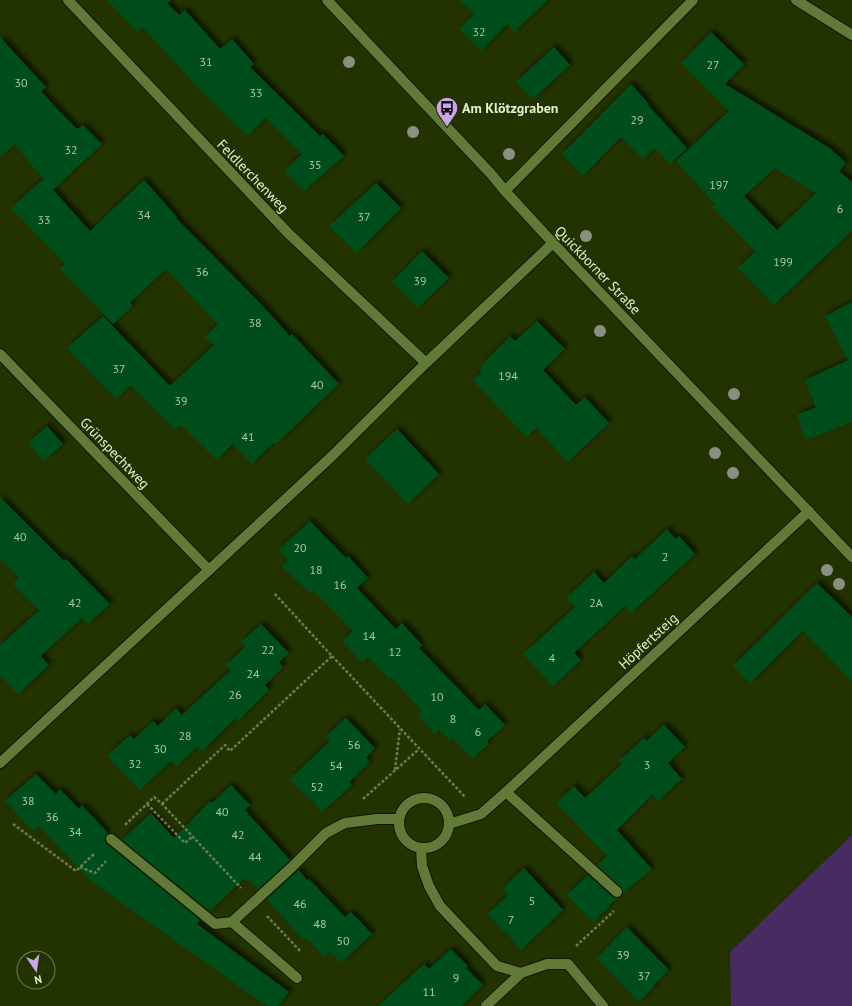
<svg xmlns="http://www.w3.org/2000/svg" width="852" height="1006" font-family="'PT Sans',sans-serif">
<style>
.green{fill:#482b61}
.building{fill:#064e1a;fill-rule:evenodd;filter:url(#shadow)}
.lines{fill:none;stroke-linecap:round;stroke-linejoin:round}
.lane-casing{stroke:#0e1900;stroke-width:12}
.street-casing{stroke:#0e1900;stroke-width:12}
.path{stroke:#6c7c4f;stroke-width:2.5;stroke-dasharray:3 2;stroke-linecap:butt}
.lane{stroke:#617a37;stroke-width:10}
.street{stroke:#617a37;stroke-width:10}
.tree{fill:#8c8e83}
.labels{text-anchor:middle;dominant-baseline:central;stroke-width:3;stroke-linejoin:round;paint-order:stroke}
.number-label{font-size:12px;fill:#aac8a0}
.poi-label{font-size:14px;font-weight:bold;fill:#e1f1cd;stroke:#230;text-anchor:start}
.street-label{font-size:14px;fill:#e1f1cd;stroke:#230}
</style>
<defs>
<filter id="shadow"><feDropShadow dx="3.5" dy="-3.5" stdDeviation="2" flood-color="#0009"/></filter>
</defs>
<rect width="100%" height="100%" fill="#230"/>
<path class="green" d="M852,835V1006H731L730,952Z"/>
<g class="building">
<path d="M107,0H171L167,3L179,15L185,10L220,49L232,39L254,64L250,67L320,136L323,134L344,156L304,191L284,171L302,154L266,118L247,136L203,92H202L143,27L137,32Z"/>
<path d="M460,0H548L514,32L507,24L481,51L459,29L474,14Z"/>
<path d="M711,32L744,64L725,84L831,149L846,163L839,171L852,182V231L774,305L738,268L755,251L712,207L715,204L676,161L729,111L681,63ZM775,168L816,193L777,230L744,196Z"/>
<path d="M0,37L46,87L41,91L58,110L77,129L83,125L102,144L53,190L90,231L144,180L177,217L176,218L261,304L290,336L292,334L339,384L275,445L273,443L252,464L233,444L217,460L181,425L175,430L131,385L116,399L67,348L103,316L170,386L214,345L205,337L218,324L166,269L130,303L133,306L113,324L60,269L65,264L11,208L43,179L15,144L0,157Z"/>
<path d="M554,47L570,65L533,99L516,82Z"/>
<path d="M631,84L649,104L648,105L687,148L670,164L655,148L643,159L621,137L583,176L562,154Z"/>
<path d="M376,183L401,208L357,253L329,226Z"/>
<path d="M422,251L449,278L418,308L392,282Z"/>
<path d="M852,302V422L806,440L797,415L816,407L805,380L848,360L825,316Z"/>
<path d="M537,321L565,349L543,370L576,405L585,397L609,423L568,462L537,428L526,437L473,380L480,374L482,364L510,336L515,341Z"/>
<path d="M47,426L63,444L44,461L28,443Z"/>
<path d="M397,429L439,474L408,504L365,459Z"/>
<path d="M0,497L64,561L66,559L110,604L88,624L82,618L41,656L49,665L18,694L0,675V646L39,610L13,584L19,578L0,559Z"/>
<path d="M310,521L346,558L348,556L368,578L357,588L396,629L402,623L422,645L419,648L479,710L485,704L505,725L487,741L489,744L473,758L452,738L449,740L439,730L435,734L418,715L422,711L391,677L389,679L368,657L362,662L342,641L353,631L313,590L310,593L282,566L288,560L278,550Z"/>
<path d="M667,529L676,539L679,536L695,554L659,587L631,613L625,606L574,653L581,660L553,686L523,654L575,607L566,598L594,572L604,583L632,556L635,559Z"/>
<path d="M817,583L852,617V681L803,631L750,683L733,666Z"/>
<path d="M261,624L289,653L279,662L283,667L265,685L269,690L238,721L236,718L202,751L197,747L177,766L171,761L140,790L107,756L130,735L134,739L153,721L158,726L176,708L182,715L231,670L226,665L245,647L241,642Z"/>
<path d="M346,718L375,748L366,758L370,762L349,782L352,785L322,812L310,798L309,799L290,779L330,741L326,736Z"/>
<path d="M664,725L685,747L668,763L682,779L658,801L652,795L617,830L652,869L623,893V890L621,887L597,865L607,856L556,803L574,786L585,798L622,764L619,761L644,738L646,741Z"/>
<path d="M36,774L56,794L60,789L79,809L82,805L108,833L106,835L105,838V841L107,844L200,920L197,924L289,992L278,1006H267L91,881L39,826L33,831L5,801Z"/>
<path d="M231,785L250,805L245,810L290,860L258,889L250,881L249,882L245,878L210,911L122,840L151,813L174,838L210,801L212,803Z"/>
<path d="M524,868L563,910L521,950L505,931L504,932L488,914L508,895L502,889Z"/>
<path d="M299,870L307,880L309,879L345,917L351,912L372,934L341,963L330,952L325,957L306,938L303,940L267,899Z"/>
<path d="M588,875L613,897L618,898L609,905L610,906L593,922L567,895Z"/>
<path d="M627,927L669,970L653,986L654,987L639,1002L597,958Z"/>
<path d="M451,949L468,966L466,968L483,985L461,1006H378L424,964L429,969Z"/>
</g>
<g class="lines">
<g class="lane-casing">
<g id="lane">
<path d="M0,763L209,570"/>
<path d="M506,792L617,892"/>
<path d="M111,839L215,924L232,922L291,868L326,833L345,823L377,819H399"/>
<path d="M421,848L422,866L429,886L440,906L497,966L521,973L547,964H568L603,1006"/>
<path d="M232,922L297,978"/>
<path d="M486,1006L521,973"/>
</g>
</g>
<g class="street-casing">
<g id="street">
<path d="M68,0L288,233L426,363"/>
<path d="M327,0L492,175L505,191L553,243L852,557"/>
<path d="M796,0L852,35"/>
<path d="M505,191L693,0"/>
<path d="M0,354L209,570L331,457L426,363L553,243"/>
<circle cx="424" cy="823" r="25"/>
<path d="M449,824L481,814L506,792L809,511"/>
</g>
</g>
<g class="path">
<path d="M332,656L466,798"/>
<path d="M395,770L400,729"/>
<path d="M363,799L419,749"/>
<path d="M147,804L185,843L193,836"/>
<path d="M162,804L225,745L230,751L332,656L274,593"/>
<path d="M13,824L76,871L95,853"/>
<path d="M125,825L154,797L162,804L241,888"/>
<path d="M80,867L95,873L106,861"/>
<path d="M267,916L301,952"/>
<path d="M576,946L614,911"/>
</g>
<use href="#lane" class="lane"/>
<use href="#street" class="street"/>
</g>
<g class="tree">
<circle cx="349" cy="62" r="6"/>
<circle cx="413" cy="132" r="6"/>
<circle cx="509" cy="154" r="6"/>
<circle cx="586" cy="236" r="6"/>
<circle cx="600" cy="331" r="6"/>
<circle cx="734" cy="394" r="6"/>
<circle cx="715" cy="453" r="6"/>
<circle cx="733" cy="473" r="6"/>
<circle cx="827" cy="570" r="6"/>
<circle cx="839" cy="584" r="6"/>
</g>
<defs>
<g id="bus-pin" transform="scale(1.15)"><path d="M0 17L-7.5 6A9.5 9.5 0 1 1 7.5 6Z" fill="#c9a5ee" stroke="#230"/><path d="M-5-6H5V4H4V6H2V4H-2V6H-4V4H-5ZM-3.5-4V0h7V-4ZM-3.5 1.2v1.5H-2V1.2ZM2 1.2v1.5H3.5V1.2Z" fill="#111"/></g>
</defs>
<g fill-rule="evenodd">
<use href="#bus-pin" x="447" y="108"/>
</g>
<g class="labels">
<g class="number-label">
<text x="479" y="31">32</text>
<text x="206" y="61">31</text>
<text x="713" y="64">27</text>
<text x="21" y="82">30</text>
<text x="256" y="92">33</text>
<text x="637" y="119">29</text>
<text x="71" y="149">32</text>
<text x="315" y="164">35</text>
<text x="719" y="184">197</text>
<text x="840" y="208">6</text>
<text x="144" y="214">34</text>
<text x="364" y="216">37</text>
<text x="44" y="219">33</text>
<text x="783" y="261">199</text>
<text x="202" y="271">36</text>
<text x="420" y="280">39</text>
<text x="255" y="322">38</text>
<text x="119" y="368">37</text>
<text x="508" y="375">194</text>
<text x="317" y="384">40</text>
<text x="181" y="400">39</text>
<text x="248" y="436">41</text>
<text x="20" y="536">40</text>
<text x="300" y="547">20</text>
<text x="665" y="556">2</text>
<text x="316" y="569">18</text>
<text x="340" y="584">16</text>
<text x="75" y="602">42</text>
<text x="596" y="602">2A</text>
<text x="369" y="635">14</text>
<text x="268" y="649">22</text>
<text x="395" y="651">12</text>
<text x="552" y="657">4</text>
<text x="253" y="673">24</text>
<text x="235" y="694">26</text>
<text x="437" y="696">10</text>
<text x="453" y="718">8</text>
<text x="478" y="731">6</text>
<text x="185" y="735">28</text>
<text x="354" y="744">56</text>
<text x="160" y="748">30</text>
<text x="135" y="763">32</text>
<text x="647" y="764">3</text>
<text x="336" y="765">54</text>
<text x="317" y="786">52</text>
<text x="28" y="800">38</text>
<text x="222" y="811">40</text>
<text x="52" y="816">36</text>
<text x="75" y="831">34</text>
<text x="238" y="834">42</text>
<text x="255" y="856">44</text>
<text x="532" y="900">5</text>
<text x="300" y="903">46</text>
<text x="511" y="919">7</text>
<text x="320" y="923">48</text>
<text x="343" y="940">50</text>
<text x="623" y="954">39</text>
<text x="644" y="975">37</text>
<text x="456" y="977">9</text>
<text x="429" y="991">11</text>
</g>
<g class="poi-label">
<text x="462" y="108">Am Klötzgraben</text>
</g>
<g class="street-label">
<text transform="translate(253 176) rotate(46)">Feldlerchenweg</text>
<text transform="translate(598 270) rotate(46)">Quickborner Straße</text>
<text transform="translate(115 453) rotate(46)">Grünspechtweg</text>
<text transform="translate(648 641) rotate(-43)">Höpfertsteig</text>
</g>
</g>
<g transform="translate(36 970) rotate(167)"><circle r="19" fill="#223300" stroke="#6e7f52"/>
<path d="M0-3L7 15L0 10L-7 15Z" fill="#c9a5ee"/>
<text y="-6" font-size="11" font-weight="bold" text-anchor="middle" fill="#e1f1cd">N</text>
</g>
</svg>
